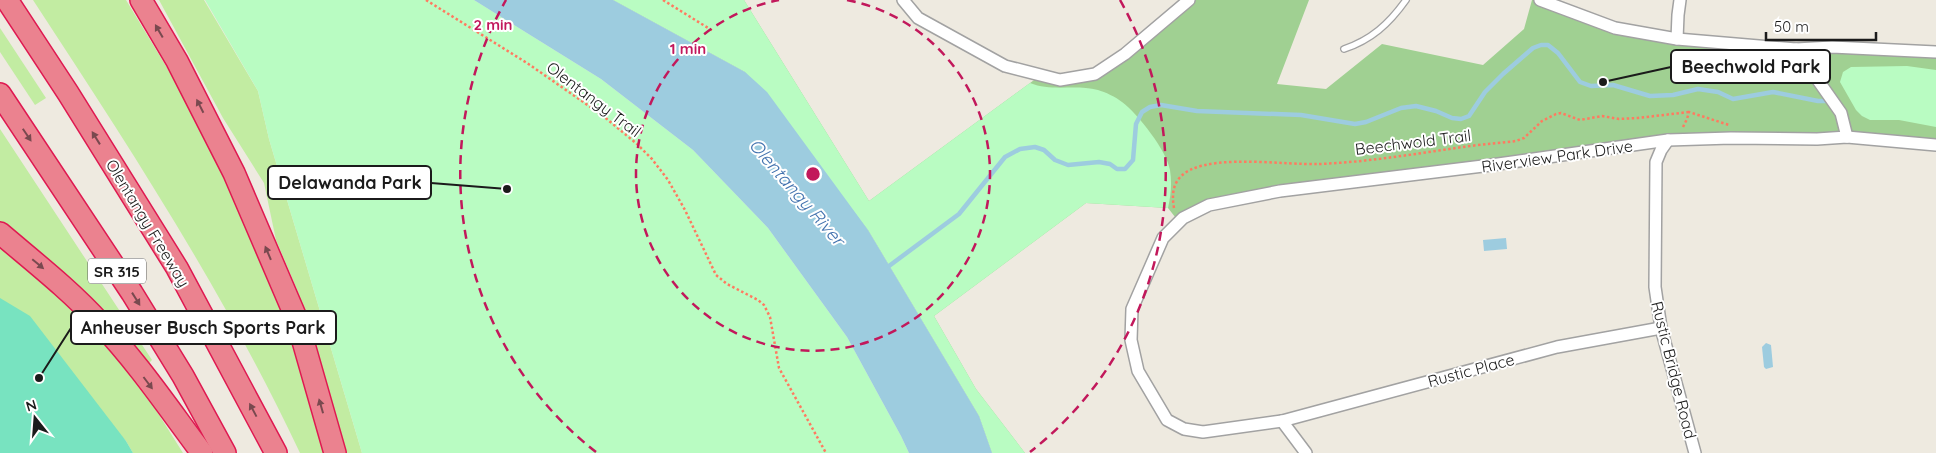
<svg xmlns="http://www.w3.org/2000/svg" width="1936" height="453" font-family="Quicksand,sans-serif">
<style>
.grass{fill:#c2eca2}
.forest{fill:#a0d092}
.park{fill:#b9fcc2}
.pitch{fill:#78e3c0}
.water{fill:#9dccdf}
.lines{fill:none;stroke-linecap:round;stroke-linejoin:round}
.stream{stroke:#9dccdf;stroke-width:4.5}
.service-casing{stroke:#a2a2a2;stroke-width:8}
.minor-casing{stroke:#a2a2a2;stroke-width:14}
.motorway-casing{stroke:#df1951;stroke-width:24}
.path{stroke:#ff7a60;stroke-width:2.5;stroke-dasharray:2.5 2.5;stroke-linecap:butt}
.service{stroke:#fff;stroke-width:5.5}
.minor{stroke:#fff;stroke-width:11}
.motorway{stroke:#eb828f;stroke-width:21}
.oneway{fill:#79494f}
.ring{fill:none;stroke:#c2185b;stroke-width:2.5;stroke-dasharray:9 6}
.labels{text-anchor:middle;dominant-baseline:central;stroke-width:4;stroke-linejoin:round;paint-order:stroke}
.shield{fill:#fff;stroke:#5f5f5f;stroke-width:1}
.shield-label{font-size:15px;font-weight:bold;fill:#1b1b1b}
.street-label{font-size:16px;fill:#1b1b1b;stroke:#fff}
.water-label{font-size:18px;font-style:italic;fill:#4373af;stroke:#fff}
.centre{fill:#c2185b;stroke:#fff;stroke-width:2.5}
.ring-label{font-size:15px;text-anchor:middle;font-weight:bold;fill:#c2185b;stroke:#fff;stroke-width:4;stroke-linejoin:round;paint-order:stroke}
.leader{fill:none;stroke:#1b1b1b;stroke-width:2}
.callout-dot{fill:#1b1b1b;stroke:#fff;stroke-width:2}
.callout{fill:#fff;stroke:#1b1b1b;stroke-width:2}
.callout-label{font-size:18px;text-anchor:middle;font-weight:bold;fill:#1b1b1b}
</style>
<rect width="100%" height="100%" fill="#eeeae0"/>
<g class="grass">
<path d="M33,0H126L192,109L212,146L278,294L325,453H300C226,295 128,145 33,0Z"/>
<path d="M159,0H204L258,91L269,139L362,453H345L298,292L276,240L264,183L223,118Z"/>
<path d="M0,28L46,98L35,105L0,52Z"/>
<path d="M0,129L152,360L147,365L22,240L0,222Z"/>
<path d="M0,244L45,280L96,332L144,391L183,453H133L126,441L0,306Z"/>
</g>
<path class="forest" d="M613,0H744L869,201L1041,75L1095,74L1189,0H1309L1277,84L1326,89L1382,44L1483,65L1524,29L1532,0H1540L1615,28L1677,39L1936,52V145L1731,138L1209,205L1179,222L1168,208L1086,203L934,316L976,389L1025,453H992L979,416L868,230L745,72Z"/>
<g class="park">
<path d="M205,0H474L601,79L693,150L768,228L847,337L901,436L909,453H362L269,139L258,91Z"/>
<path d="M613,0H744L869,201L1030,83C1052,92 1075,84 1098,90C1105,92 1116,97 1122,102C1138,114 1167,151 1170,170C1172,183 1171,195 1168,208L1086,203L934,316L976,389L1025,453H992L979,416L868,230L745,72Z"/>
<path d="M1907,66L1936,70V127L1899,120H1870L1862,116L1856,110L1840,82L1843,72L1851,67Z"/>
</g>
<path class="pitch" d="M0,298L30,316L126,441L133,453H0Z"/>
<g class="water">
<path d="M474,0H613L745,72L767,92L868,230L979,416L992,453H909L901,436L847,337L768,228L693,150L601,79Z"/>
<path d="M1506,238L1507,249L1484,251L1483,240Z"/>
<path d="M1766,343L1771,345L1773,367L1766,369L1764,367L1762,347Z"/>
</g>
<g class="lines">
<path class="stream" d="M889,266L959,214L1005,157L1020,149L1035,147L1044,150L1055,160L1068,165L1099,162L1110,164L1117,169H1125L1133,160L1136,124L1142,112L1150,107L1161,105L1197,111L1301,115L1355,124L1366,122L1401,108L1416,106L1436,111L1452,118L1461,119L1469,116L1485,92L1503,74L1533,48L1541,45H1548L1558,53L1580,82L1591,86L1613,85L1650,96L1673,95L1698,89L1718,92L1733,99L1773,92L1818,101H1826"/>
<g class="service-casing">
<path id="service" d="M1344,49C1371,40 1389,24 1406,0"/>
</g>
<g class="minor-casing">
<g id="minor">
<path d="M903,0L918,18L1005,66L1060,80L1095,74L1125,54L1189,0"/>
<path d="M1540,0L1615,28L1677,39L1796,49L1832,47L1936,52"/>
<path d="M1677,39L1678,15L1680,0"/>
<path d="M1796,49L1841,113L1847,137"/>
<path d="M1668,140L1661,150L1656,162L1655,287L1661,328L1695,453"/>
<path d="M1661,328L1557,347L1282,421L1203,432L1184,429L1167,420L1138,371L1131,340L1132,309L1163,238L1183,218L1209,205L1280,191L1491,165L1668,140L1731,138L1817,139L1847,137L1936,145"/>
<path d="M1282,421L1306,453"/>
</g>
</g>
<g class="motorway-casing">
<g id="motorway">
<path d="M7,0L68,93L177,268L276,453"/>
<path d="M141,0L177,61L234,173L297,320L335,453"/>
<path d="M0,94L132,293L183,376L225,453"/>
<path d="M0,233C34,262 70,290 100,323C138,363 169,409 202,453"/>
</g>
</g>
<g class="path">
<path d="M426,0L527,63L602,115L637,144L652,159L668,180L685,210L716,275L727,284L758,300L764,305L770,317L779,368L826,453"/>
<path d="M663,0L713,31"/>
<path d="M1683,127L1687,119L1689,112L1729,125"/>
<path d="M1174,208C1171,191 1174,178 1190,170C1221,155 1284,165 1319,164C1370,162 1420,153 1470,146C1486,144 1501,143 1516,141L1524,138L1542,121L1556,114L1561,113L1580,120L1602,116L1619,119L1638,118L1689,112"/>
</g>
<use href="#service" class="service"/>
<use href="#minor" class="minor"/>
<use href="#motorway" class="motorway"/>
</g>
<defs><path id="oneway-solid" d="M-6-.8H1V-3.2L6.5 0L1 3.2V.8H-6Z" transform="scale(1.25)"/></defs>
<g class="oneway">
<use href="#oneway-solid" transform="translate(159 31) rotate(-120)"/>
<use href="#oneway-solid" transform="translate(200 106) rotate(-117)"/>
<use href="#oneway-solid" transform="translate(27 135) rotate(56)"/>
<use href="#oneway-solid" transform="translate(96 138) rotate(-122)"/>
<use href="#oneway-solid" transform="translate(268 253) rotate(-113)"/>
<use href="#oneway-solid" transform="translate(38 264) rotate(40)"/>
<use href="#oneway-solid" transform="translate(136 299) rotate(58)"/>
<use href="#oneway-solid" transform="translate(148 383) rotate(53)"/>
<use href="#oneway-solid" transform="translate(321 406) rotate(-106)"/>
<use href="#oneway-solid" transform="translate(253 410) rotate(-118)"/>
</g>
<g class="ring">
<path d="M847 0A177 177 0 1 1 779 0"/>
<path d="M596 452A353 353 0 0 1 506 0M1120 0A353 353 0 0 1 1030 452"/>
</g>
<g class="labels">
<rect class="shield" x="88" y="258.5" width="58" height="25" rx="4"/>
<g class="shield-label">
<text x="117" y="271">SR 315</text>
</g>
<g class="street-label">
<text transform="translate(594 99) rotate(37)">Olentangy Trail</text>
<text transform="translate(1413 142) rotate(-7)">Beechwold Trail</text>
<text transform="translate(1557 156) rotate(-8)">Riverview Park Drive</text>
<text transform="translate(148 223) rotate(59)">Olentangy Freeway</text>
<text transform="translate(1471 370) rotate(-15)">Rustic Place</text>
<text transform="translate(1674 370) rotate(76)">Rustic Bridge Road</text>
</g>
<g class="water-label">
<text transform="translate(797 192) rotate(49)">Olentangy River</text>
</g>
</g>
<circle cx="813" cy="174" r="8" class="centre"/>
<g class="ring-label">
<text x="493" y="30">2 min</text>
<text x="688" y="54">1 min</text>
</g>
<path class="leader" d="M1603 82L1671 67M507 189L431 183M39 378L71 328"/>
<g class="callout-dot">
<circle cx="1603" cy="82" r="5"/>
<circle cx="507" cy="189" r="5"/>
<circle cx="39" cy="378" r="5"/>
</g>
<g class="callout">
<rect x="1671" y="50" width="159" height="33" rx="5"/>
<rect x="268" y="166" width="163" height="33" rx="5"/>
<rect x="71" y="311" width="265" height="33" rx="5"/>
</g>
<g class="callout-label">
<text x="1751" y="73">Beechwold Park</text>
<text x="350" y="189">Delawanda Park</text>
<text x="203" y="334">Anheuser Busch Sports Park</text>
</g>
<g transform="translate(35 418) rotate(343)" stroke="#ffffff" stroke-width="4" paint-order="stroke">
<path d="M0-4L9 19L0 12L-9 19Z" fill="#1b1b1b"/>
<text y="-8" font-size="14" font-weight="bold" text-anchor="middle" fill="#1b1b1b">N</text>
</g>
<path d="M1766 32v8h110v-8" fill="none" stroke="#1b1b1b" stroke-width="2.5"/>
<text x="1774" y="32" font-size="15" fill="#1b1b1b" stroke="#ffffff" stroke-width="4" paint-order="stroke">50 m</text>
</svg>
